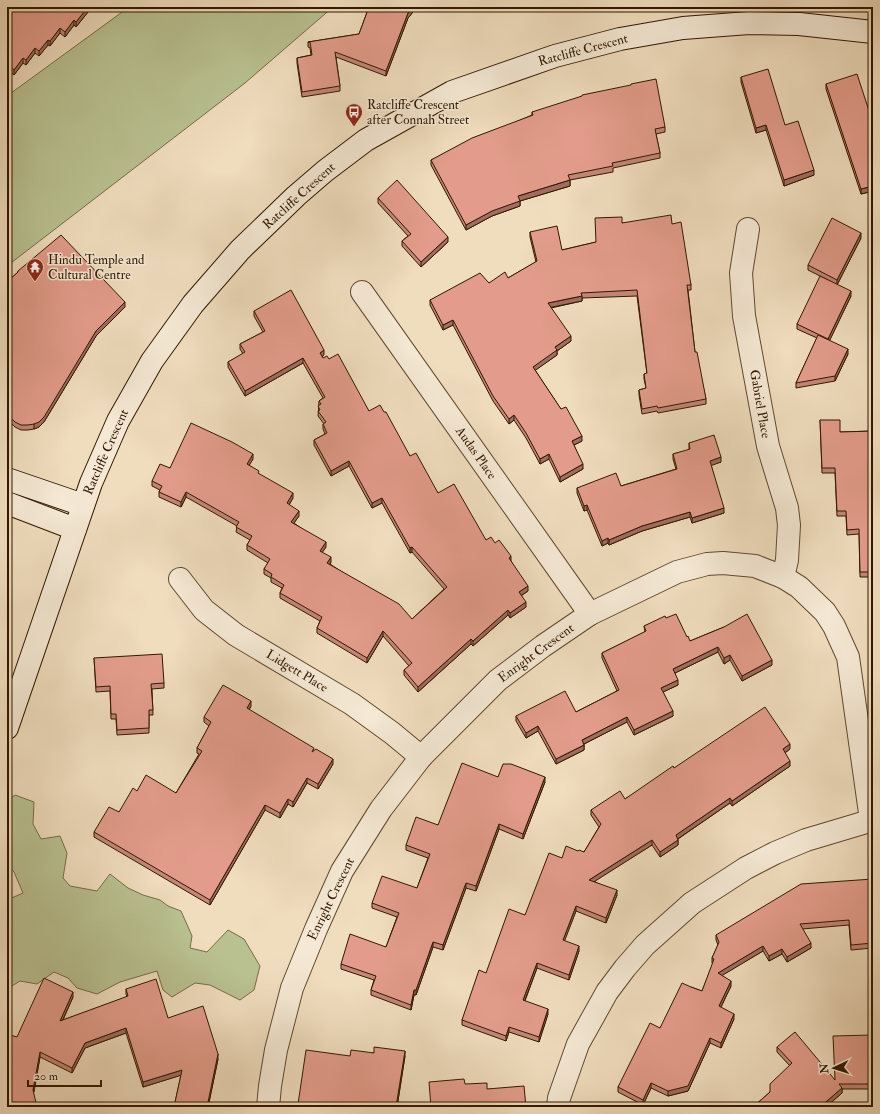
<svg xmlns="http://www.w3.org/2000/svg" width="880" height="1114" font-family="'IM FELL Double Pica',serif">
<style>
.green{fill:#b9c191;stroke:#756c48}
.lines{fill:none;stroke-linecap:round;stroke-linejoin:round}
.street-casing{stroke:#614830;stroke-width:24}
.secondary-casing{stroke:#311700;stroke-width:24}
.street{stroke:#f5e9d5;stroke-width:22}
.secondary{stroke:#f5e9d5;stroke-width:22}
.wall{fill:#c38678;stroke:#311700}
.shaded-wall{fill:#9f6d61;stroke:#311700}
.building{fill:#e39c8b;stroke:#311700}
.labels{text-anchor:middle;dominant-baseline:central;stroke-width:3;stroke-linejoin:round;paint-order:stroke}
.street-label{font-size:13px;fill:#311700;stroke:#f5e9d5}
.poi-label{font-size:13px;fill:#311700;stroke:#f5e9d5;text-anchor:start}
</style>
<rect width="100%" height="100%" fill="#f0ddbe"/>
<filter id="stains"><feTurbulence type="fractalNoise" baseFrequency=".005" numOctaves="4"/><feColorMatrix values="0 0 0 0 .2 0 0 0 0 .09 0 0 0 0 .02 0 0 0 .5 -.17"/></filter>
<radialGradient id="worn" r=".72"><stop offset=".6" stop-color="#630" stop-opacity="0"/><stop offset="1" stop-color="#630" stop-opacity=".3"/></radialGradient>
<g class="green">
<path d="M129,7H333L245,83L7,266V96Z"/>
<path d="M15,795L34,802L33,824L41,839L60,836L67,853L63,878L70,886L97,891L110,874L128,888L143,895L160,900L168,906L181,911L192,936L190,948L207,952L228,930L244,939L260,966L254,990L240,1000L210,985L195,983L172,997L163,990L157,971L120,982L97,994L77,988L68,978L54,972L37,984L20,981L7,989V900L23,893L14,872L7,864V801Z"/>
</g>
<g class="lines">
<g class="street-casing">
<g id="street">
<path d="M748,229L741,273L744,316L768,446L787,508L789,525L787,560L783,577"/>
<path d="M362,292L590,614"/>
<path d="M180,579L204,610L236,635L352,704L392,733L421,757"/>
<path d="M268,1107L270,1086L276,1050L292,988L316,929L342,871L381,809L421,757L498,680L543,646L590,614L677,572L707,564L723,563L755,566L783,577L799,587L825,612L834,626L848,657L871,820"/>
<path d="M558,1107L559,1098L578,1044L607,992L625,968L645,945L692,903L746,868L775,853L806,840L873,820"/>
</g>
</g>
<g class="secondary-casing">
<g id="secondary">
<path d="M7,479L83,505"/>
<path d="M7,503L75,529"/>
<path d="M7,728L91,483L118,421L152,361L193,304L240,250L296,196L325,171L366,140L452,92L555,56L620,39L683,28L749,23L799,24L873,32"/>
</g>
</g>
<use href="#street" class="street"/>
<use href="#secondary" class="secondary"/>
</g>
<g class="wall">
<path d="M7,7H92L76,27L74,25L65,37L60,33L50,46L48,45L39,56L35,53L26,65L23,63L14,75L9,71Z"/>
<path d="M369,7H417L408,18L386,76L336,57L340,86V91L302,97L297,63V58L311,55L310,48L308,47V42L359,34Z"/>
<path d="M741,77L785,125L814,175L784,186L766,130L756,133L741,82Z"/>
<path d="M826,84L873,123V191L861,194L826,89Z"/>
<path d="M532,112L665,127V132L656,134L660,153V158L613,168V172L570,180V186L520,201V206L492,216L466,230L431,165V160L532,115Z"/>
<path d="M378,198L448,242L421,267L402,246V241L408,236L378,203Z"/>
<path d="M622,223L672,224L691,285V290H688L695,352L706,399V404L658,413L657,411L642,414L639,395V390L646,388L644,379V374H647L637,296L582,298V301L551,308L571,341L557,351V355L535,370L582,441L574,445L583,469L560,482L549,459L540,464L526,438L514,420L509,424L493,401L453,325L443,330L430,305V300L489,283L508,278L536,262L530,237V232L562,250L596,242Z"/>
<path d="M861,238L837,285L851,296L829,341L848,354L835,381L796,388V383L817,338L797,329V324L828,280L808,270V265Z"/>
<path d="M18,271L125,307L96,336L44,422L39,427L34,429L28,430H21L15,427L10,422L7,418V282L18,272Z"/>
<path d="M254,311L324,355L322,356L323,358L329,359L369,411L410,456L438,493L486,540L495,543L511,561L528,591L521,596L526,607L510,618L508,615L473,646L471,644L418,692L404,675V670L409,666L383,636L367,663L317,633V628L320,621L280,598V593L282,588L271,582V578L264,574V569L268,563L247,550V545L250,540L236,532L237,526L186,497L181,507L159,497V492L160,490L152,486V481L170,468L253,459L249,465L259,474L293,498L289,505L299,516L294,523L326,547L322,552L331,562L330,564L412,619L444,589L412,552L410,553L382,503L372,508L349,466L331,476L314,445V440L325,434L323,429V424H324L318,416L319,401L323,398L303,363L245,396L228,367V362L243,354L240,349V344L263,332L254,316Z"/>
<path d="M820,420L840,432L873,431V594H870V577H860L859,534L847,535L846,516H837L835,473H822Z"/>
<path d="M689,443L721,462L711,465L724,513L692,523L690,517L642,531L609,545L608,543L602,546L587,510L584,511L577,493V488L621,486L676,469L673,459V454L689,450Z"/>
<path d="M666,618L687,637L690,641L724,627L772,665L742,681L730,660L724,664L718,652L675,673L678,685L663,692L673,716L634,735L627,722L584,744V750L556,764L538,731L526,738L516,721V716L576,712L617,691L602,658V653L645,632L644,626Z"/>
<path d="M94,658L164,683V688L152,689L153,715H149V733L117,735L116,719H111L110,691L96,692Z"/>
<path d="M251,706L249,710L314,750L333,764L318,789L307,783L293,807L288,804L280,818L265,810L210,905L94,837V832L119,812L137,791L176,793L199,754L197,753V748L209,726L204,722V717Z"/>
<path d="M790,749L785,753L790,766L732,806L730,803L678,839V845L660,857L652,845L594,881L617,895L606,923L576,911L564,941L579,951L569,980L537,968L525,1001L548,1014L539,1042L509,1032L506,1041L462,1025V1020L486,973L525,915L562,858L578,851L584,852L599,827L591,815V810L625,799L674,768Z"/>
<path d="M498,777L545,782L523,839L499,829L476,891L466,888L443,950L433,947L416,995H414L411,1010L371,995V990L374,980L341,969V964L386,947L397,917L372,908V903L417,888L428,858L406,850V845L438,825Z"/>
<path d="M873,879V948L851,950L849,925L802,929L811,948L787,962L782,954L769,961L763,951L722,975L731,986L721,1007L734,1019L721,1048L710,1043L688,1091L668,1096L651,1088L643,1105L618,1092V1087L660,1028L691,987L702,991L713,964L712,963V958L718,945L716,940V935Z"/>
<path d="M126,989L168,1018L218,1059L208,1107H174L181,1075L143,1087L126,1033L85,1048L72,1073L40,1057L34,1092L17,1037L73,997L63,1020L127,997L126,994Z"/>
<path d="M873,1035V1060H872V1089H842V1093L826,1107H753L770,1092L790,1066L777,1052V1047L835,1080Z"/>
<path d="M374,1053L405,1056L397,1107H298V1104L350,1056Z"/>
</g>
<g class="shaded-wall">
<path d="M88,7H92L76,27V22Z"/>
<path d="M413,7H417L408,18L386,76V71L408,13Z"/>
<path d="M74,20V25L65,37V32Z"/>
<path d="M60,28V33L50,46V41Z"/>
<path d="M48,40V45L39,56V51Z"/>
<path d="M35,48V53L26,65V60Z"/>
<path d="M23,58V63L14,75V70Z"/>
<path d="M9,66V71L7,74V69Z"/>
<path d="M766,125V130L756,133V128Z"/>
<path d="M814,170V175L784,186V180Z"/>
<path d="M570,180V186L520,201V206L492,216L466,230V225L518,196Z"/>
<path d="M873,186V191L861,194V189Z"/>
<path d="M861,233V238L837,285V280Z"/>
<path d="M448,237V242L421,267V262Z"/>
<path d="M851,291V296L828,344V339Z"/>
<path d="M582,296V301L548,308V303Z"/>
<path d="M125,302V307L96,336L44,422L39,427L34,429V424L96,331Z"/>
<path d="M453,320V325L443,330V325Z"/>
<path d="M571,336V341L557,351V355L533,372V367L555,347Z"/>
<path d="M848,349V354L835,381V376Z"/>
<path d="M324,350V355L320,358V353Z"/>
<path d="M303,358V363L245,396V391Z"/>
<path d="M514,415V420L509,424V419Z"/>
<path d="M582,436V441L572,446V441Z"/>
<path d="M253,454V459L247,469V464Z"/>
<path d="M549,454V459L540,464V459Z"/>
<path d="M721,457V462L710,466V461Z"/>
<path d="M349,461V466L331,476V471Z"/>
<path d="M583,464V469L560,482V477Z"/>
<path d="M186,492V497L181,507V502Z"/>
<path d="M293,493V498L287,508V503Z"/>
<path d="M382,498V503L372,508V503Z"/>
<path d="M587,505V510L584,511V506Z"/>
<path d="M724,508V513L692,523V518Z"/>
<path d="M299,511V516L291,527V522Z"/>
<path d="M690,512V517L642,531L609,545V540L642,526Z"/>
<path d="M608,538V543L602,546V541Z"/>
<path d="M326,542V547L320,556V551Z"/>
<path d="M412,547V552L410,553V548Z"/>
<path d="M511,556V561L509,563V558Z"/>
<path d="M331,557V562L327,568V563Z"/>
<path d="M528,586V591L519,597V592Z"/>
<path d="M526,602V607L510,618V613Z"/>
<path d="M508,610V615L473,646V641Z"/>
<path d="M383,631V636L367,663V658Z"/>
<path d="M471,639V644L418,692V687Z"/>
<path d="M718,647V652L673,674V669Z"/>
<path d="M730,655V660L724,664V658Z"/>
<path d="M772,660V665L742,681V676Z"/>
<path d="M678,680V685L661,693V688Z"/>
<path d="M251,701V706L247,713V708Z"/>
<path d="M673,711V716L634,735V730Z"/>
<path d="M627,717V722L582,745V740Z"/>
<path d="M538,726V731L526,738V733Z"/>
<path d="M790,744V749L783,754V749Z"/>
<path d="M584,745V750L556,764V759Z"/>
<path d="M333,759V764L318,789V784Z"/>
<path d="M790,761V766L732,806V801Z"/>
<path d="M545,777V782L523,839V834Z"/>
<path d="M307,778V783L293,807V802Z"/>
<path d="M730,798V803L676,840V835Z"/>
<path d="M288,799V804L280,818V813Z"/>
<path d="M265,805V810L210,905V900Z"/>
<path d="M499,824V829L476,891V886Z"/>
<path d="M652,840V845L589,885V880Z"/>
<path d="M678,840V845L660,857V852Z"/>
<path d="M466,883V888L443,950V945Z"/>
<path d="M617,890V895L606,923V918Z"/>
<path d="M576,906V911L563,945V940Z"/>
<path d="M433,942V947L416,995V990Z"/>
<path d="M811,943V948L787,962V957Z"/>
<path d="M579,946V951L569,980V975Z"/>
<path d="M763,946V951L718,978V973Z"/>
<path d="M782,949V954L769,961V956Z"/>
<path d="M537,963V968L523,1005V1000Z"/>
<path d="M731,981V986L719,1011V1006Z"/>
<path d="M414,990V995L411,1010V1005Z"/>
<path d="M73,992V997L60,1026V1021Z"/>
<path d="M548,1009V1014L539,1042V1037Z"/>
<path d="M734,1014V1019L721,1048V1043Z"/>
<path d="M509,1027V1032L506,1041V1036Z"/>
<path d="M126,1028V1033L85,1048L72,1073V1068L85,1043Z"/>
<path d="M710,1038V1043L688,1091L668,1096V1091Z"/>
<path d="M405,1051V1056L397,1107H396Z"/>
<path d="M40,1052V1057L33,1095V1090Z"/>
<path d="M218,1054V1059L208,1107H207Z"/>
<path d="M182,1070V1075L143,1087V1082Z"/>
<path d="M651,1083V1088L643,1105V1100Z"/>
<path d="M842,1088V1093L826,1107H820Z"/>
</g>
<g class="building">
<path d="M7,7H88L76,22L74,20L65,32L60,28L50,41L48,40L39,51L35,48L26,60L23,58L14,70L9,66L7,69Z"/>
<path d="M369,7H413L408,13L386,71L335,52L340,86L302,92L297,58L312,55L310,42H308L359,34Z"/>
<path d="M768,69L785,125L798,121L814,170L784,180L766,125L756,128L741,77Z"/>
<path d="M857,74L873,123V186L861,189L826,84Z"/>
<path d="M656,79L665,127L655,129L660,153L612,163L613,166L568,175L570,180L518,196L520,201L492,211L466,225L431,160L472,138L533,115L532,112L582,96V95L631,85V84Z"/>
<path d="M397,180L448,237L421,262L402,241L411,234L378,198Z"/>
<path d="M671,215L672,224L681,222L691,285H687L695,352H697L706,399L658,408L657,406L642,409L639,390L646,388L644,374L647,373L637,290L581,293L582,296L548,303L571,336L555,347L557,350L533,367L561,409L566,407L582,436L572,441L583,464L560,477L549,454L540,459L526,433L514,415L509,419L493,396L453,320L443,325L430,300L480,273L489,283L505,272L508,278L537,261L530,232L557,226L562,250L596,242L595,218L622,217V223Z"/>
<path d="M832,218L861,233L837,280L808,265Z"/>
<path d="M61,235L125,302L96,331L44,417L39,422L34,424L28,425H21L15,422L10,417L7,413V282L18,272V271Z"/>
<path d="M820,276L851,291L828,339L797,324Z"/>
<path d="M291,290L324,350L320,353L323,358L327,356L329,359L338,354L369,411L380,405L384,412H386L410,456L416,453L438,493L454,484L486,540L491,537L495,543L499,540L511,556L509,558L528,586L519,592L526,602L510,613L508,610L473,641L471,639L418,687L404,670L412,663L383,631L367,658L317,628L322,617L280,593L284,585L271,577L272,574L264,569L270,559L247,545L252,536L236,527L239,522L186,492L181,502L159,492L162,486L152,481L160,464L170,468L191,423L232,442L253,454L247,464L259,471L258,473L293,493L287,503L299,511L291,522L326,542L320,551L331,557L327,563L399,604L412,619L447,587L412,547L410,548L382,498L372,503L349,461L331,471L314,440L327,433L323,424L326,422L318,411L320,410L318,406L321,404L319,401L325,397L303,358L245,391L228,362L245,352L240,344L265,331L254,311Z"/>
<path d="M818,335L848,349L835,376L796,383Z"/>
<path d="M820,420H840V432L873,431V589H870V572H860L859,529L847,530L846,511H837L835,468H822Z"/>
<path d="M714,435L721,457L710,461L724,508L692,518L690,512L642,526L609,540L608,538L602,541L587,505L584,506L577,488L616,473L621,486L677,469L673,454L690,449L689,443Z"/>
<path d="M676,614L687,637L688,636L690,641L724,627L747,614L772,660L742,676L730,655L724,658L718,647L673,669L678,680L661,688L673,711L634,730L627,717L582,740L584,745L556,759L538,726L526,733L516,716L565,691L576,712L619,690L602,653L646,631L644,626L665,616L666,618Z"/>
<path d="M162,654L164,683L151,684L153,710H149V728L117,730L116,714H111L110,686L96,687L94,658Z"/>
<path d="M223,685L251,701L247,708L314,748L312,752L316,749L333,759L318,784L307,778L293,802L288,799L280,813L265,805L210,900L94,832L109,807L119,812L133,788L137,791L146,775L176,793L202,751L197,748L211,722L204,717Z"/>
<path d="M765,707L790,744L783,749L790,761L732,801L730,798L676,835L678,840L660,852L652,840L589,880L617,890L606,918L576,906L563,940L579,946L569,975L537,963L523,1000L548,1009L539,1037L509,1027L506,1036L462,1020L479,970L486,973L509,909L525,915L549,853L562,858L566,846L578,851L579,850L584,852L601,824L591,810L620,791L625,799L673,766L674,768Z"/>
<path d="M462,763L498,777L503,764H511L545,777L523,834L499,824L476,886L466,883L443,945L433,942L416,990H414L411,1005L371,990L376,976L341,964L350,934L386,947L399,913L372,903L382,876L417,888L430,854L406,845L416,817L438,825Z"/>
<path d="M873,879V943L851,945L849,920L800,924L811,943L787,957L782,949L769,956L763,946L718,973L731,981L719,1006L734,1014L721,1043L710,1038L688,1086L668,1091L651,1083L643,1100L618,1087L650,1023L660,1028L682,983L691,987L702,991L714,959L712,958L719,942L716,935L801,884Z"/>
<path d="M44,978L73,992L60,1021L128,996L126,989L156,979L168,1018L203,1006L218,1054L207,1107H174L182,1070L143,1082L126,1028L85,1043L72,1068L40,1052L33,1090L37,1107H7V1052L10,1035L17,1037Z"/>
<path d="M795,1032L835,1080L833,1036L873,1035V1055H872V1084H839L842,1088L820,1107H753L770,1092V1084L792,1063L777,1047Z"/>
<path d="M374,1047L405,1051L396,1107H304V1105L298,1104L306,1050L350,1056L351,1050L374,1053Z"/>
<path d="M464,1079L465,1084L487,1083V1089L524,1086L526,1107H431L429,1082Z"/>
</g>
<defs>
<g id="bus-pin" transform="scale(0.9)"><path d="M0 17L-7.5 6A9.5 9.5 0 1 1 7.5 6Z" fill="#8f2418" stroke="#f5e9d5"/><path d="M-5-6H5V4H4V6H2V4H-2V6H-4V4H-5ZM-3.5-4V0h7V-4ZM-3.5 1.2v1.5H-2V1.2ZM2 1.2v1.5H3.5V1.2Z" fill="#fff"/></g>
<g id="temple-pin" transform="scale(0.9)"><path d="M0 17L-7.5 6A9.5 9.5 0 1 1 7.5 6Z" fill="#8f2418" stroke="#f5e9d5"/><path d="M0-6L5-2H3V0L6.5 2.5H4V6H1.5V3h-3V6H-4V2.5H-6.5L-3 0V-2H-5Z" fill="#fff"/></g>
</defs>
<g fill-rule="evenodd">
<use href="#bus-pin" x="354" y="112"/>
<use href="#temple-pin" x="35" y="267"/>
</g>
<g class="labels">
<g class="street-label">
<text transform="translate(583 50) rotate(-15)">Ratcliffe Crescent</text>
<text transform="translate(299 196) rotate(-42)">Ratcliffe Crescent</text>
<text transform="translate(760 404) rotate(80)">Gabriel Place</text>
<text transform="translate(106 452) rotate(-66)">Ratcliffe Crescent</text>
<text transform="translate(476 453) rotate(55)">Audas Place</text>
<text transform="translate(536 653) rotate(-36)">Enright Crescent</text>
<text transform="translate(297 671) rotate(31)">Lidgett Place</text>
<text transform="translate(331 899) rotate(-64)">Enright Crescent</text>
</g>
<g class="poi-label">
<text x="367" y="105">Ratcliffe Crescent<tspan x="367" dy="15">after Connah Street</tspan></text>
<text x="48" y="260">Hindu Temple and<tspan x="48" dy="15">Cultural Centre</tspan></text>
</g>
</g>
<rect width="880" height="1114" fill="none" stroke="#f0ddbe" stroke-width="24"/>
<rect x="8" y="8" width="864" height="1098" fill="none" stroke="#311700" stroke-width="2"/>
<rect x="12" y="12" width="856" height="1090" fill="none" stroke="#311700"/>
<g transform="translate(834 1068) rotate(266)" stroke="#f5e9d5" stroke-width="3" paint-order="stroke">
<path d="M0-3L7 15L0 10L-7 15Z" fill="#311700"/>
<text y="-6" font-size="11" font-weight="bold" text-anchor="middle" fill="#311700">N</text>
</g>
<path d="M28 1080v6h73v-6" fill="none" stroke="#311700" stroke-width="2"/>
<text x="34" y="1080" font-size="12" fill="#311700" stroke="#f5e9d5" stroke-width="3" paint-order="stroke">20 m</text>
<rect width="100%" height="100%" filter="url(#stains)"/>
<rect width="100%" height="100%" fill="url(#worn)"/>
</svg>
